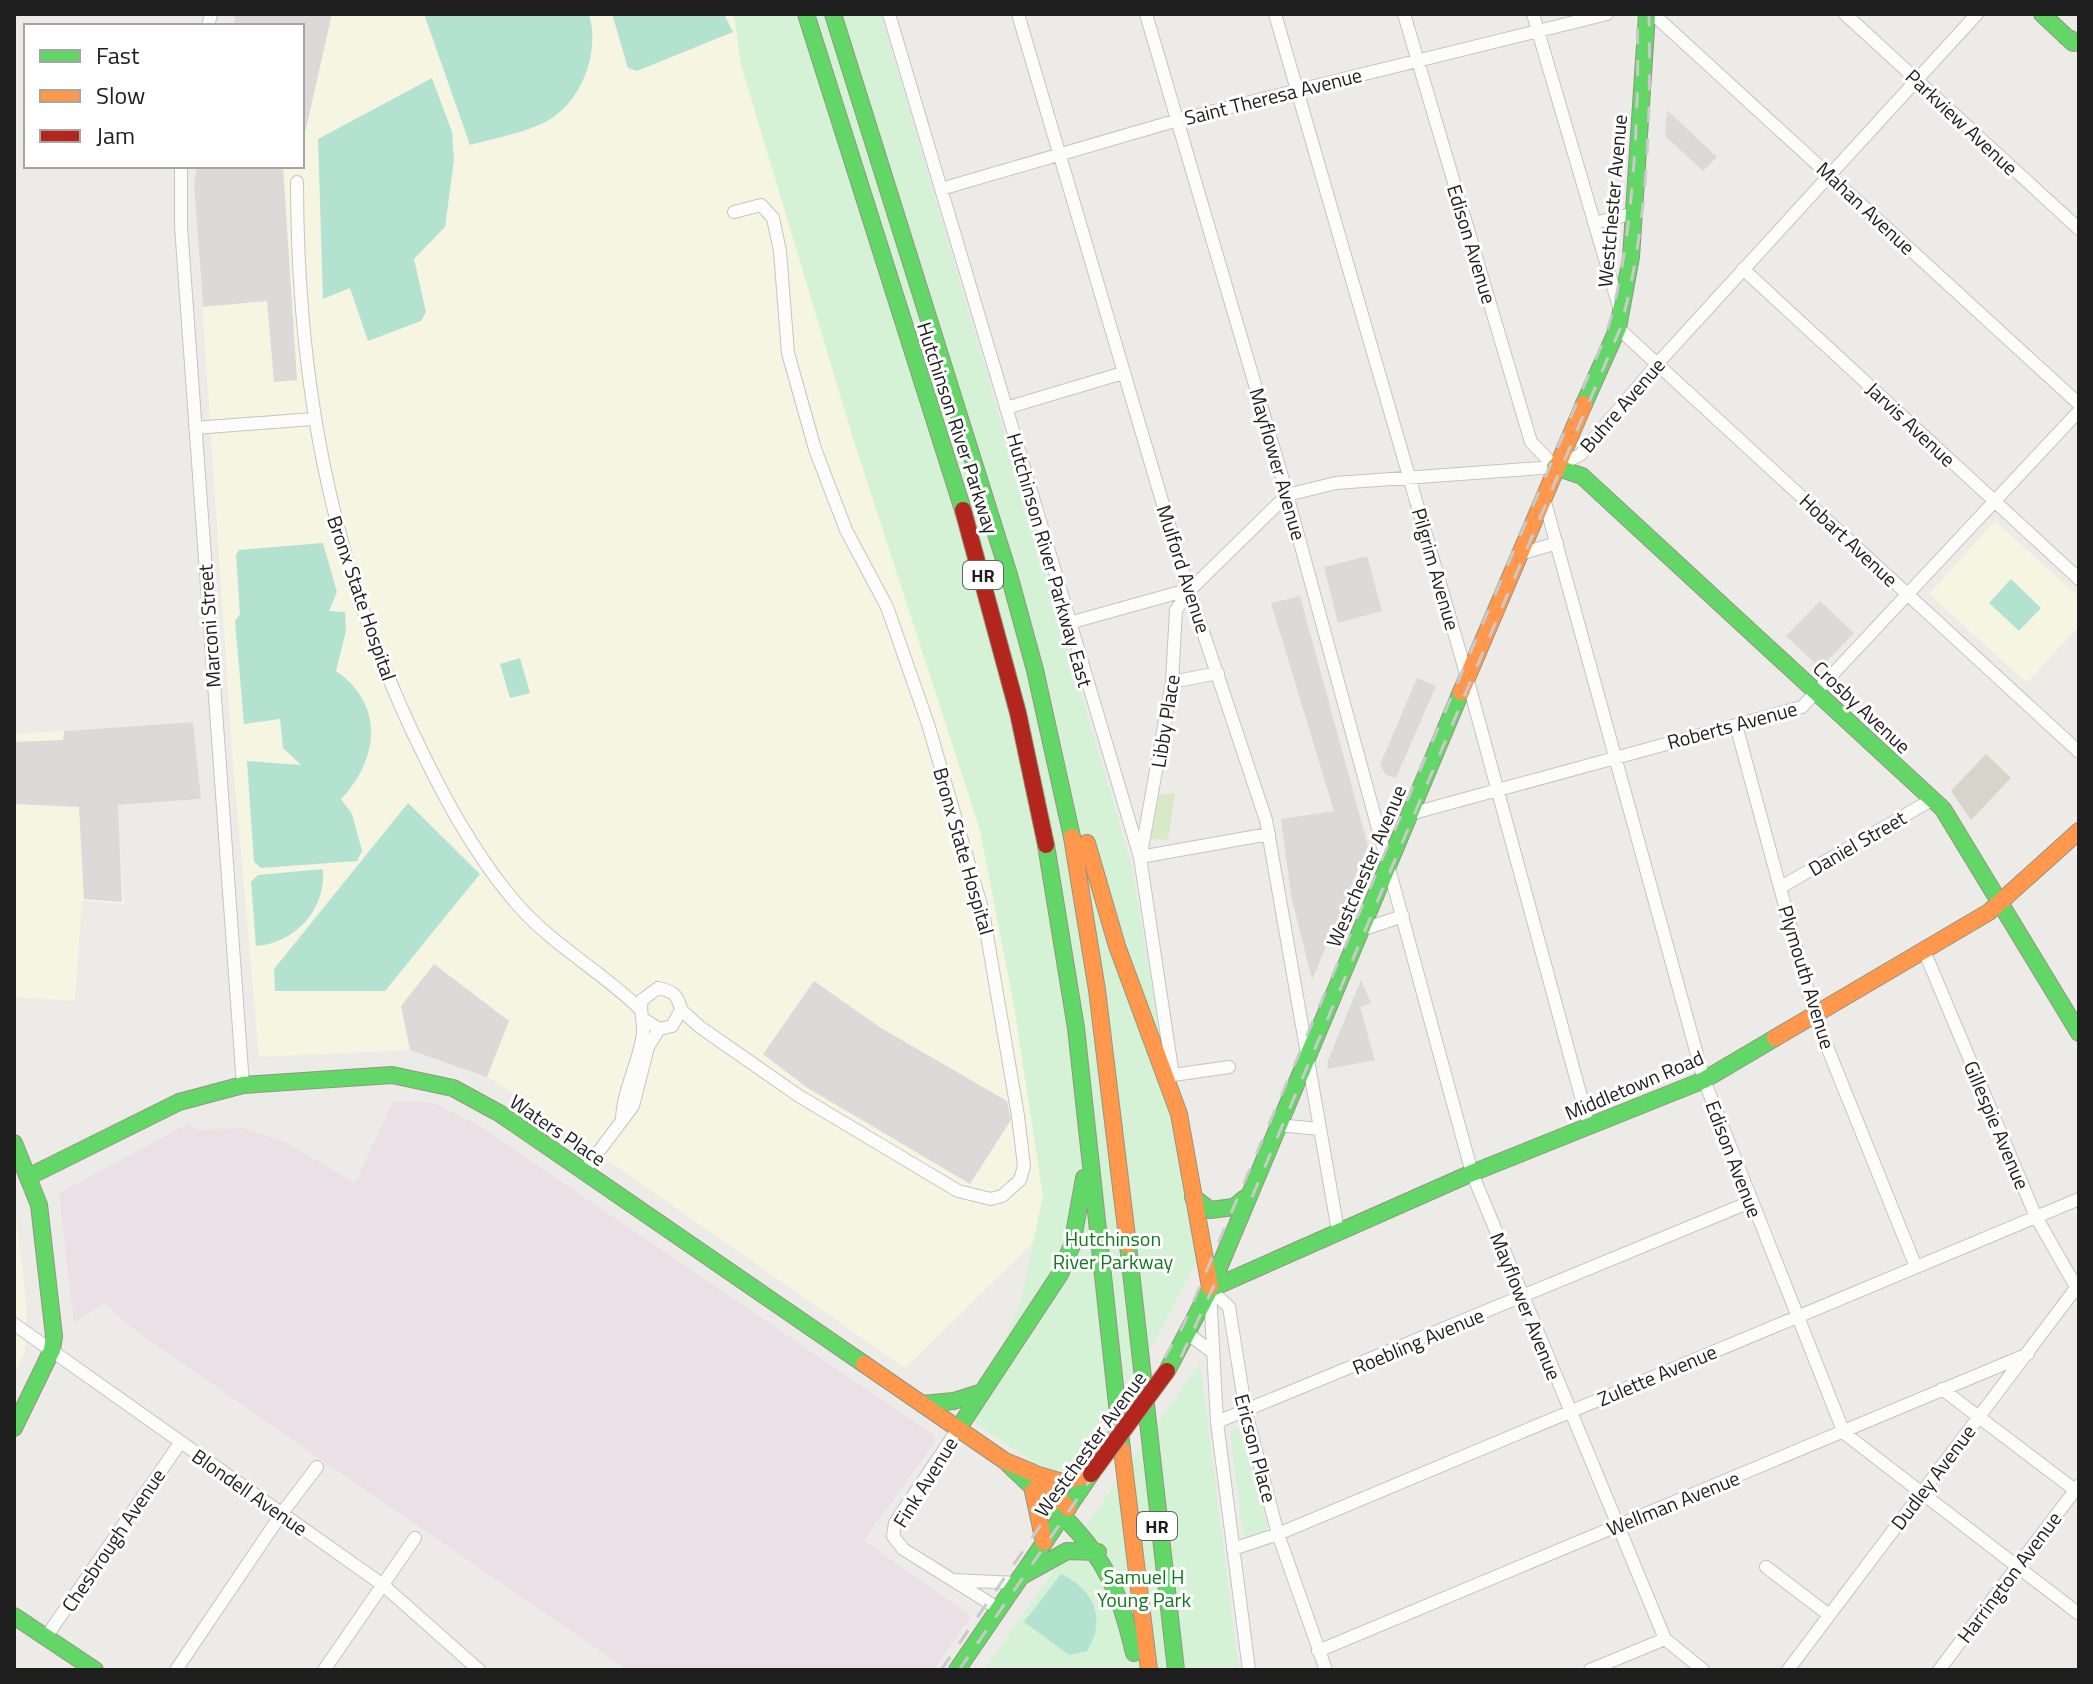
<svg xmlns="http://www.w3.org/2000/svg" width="2093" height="1684" font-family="'Titillium Web',sans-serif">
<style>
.industrial{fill:#eae0e5}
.education{fill:#f6f5e2}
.religious{fill:#dbdad8}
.construction{fill:#d6d5c9}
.grass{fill:#d8e9c7}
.park{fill:#d5f2d6}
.pitch{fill:#b3e3d0}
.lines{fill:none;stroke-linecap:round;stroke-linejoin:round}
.street-casing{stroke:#c5c4c3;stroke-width:14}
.fast-casing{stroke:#949680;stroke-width:18}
.slow-casing{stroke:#949680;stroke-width:18}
.jam-casing{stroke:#949680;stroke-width:18}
.street{stroke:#fcfcfb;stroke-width:12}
.fast{stroke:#63d668;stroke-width:16}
.slow{stroke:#ff974d;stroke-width:16}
.jam{stroke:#b3261e;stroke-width:16}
.rail{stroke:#cacac9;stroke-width:3;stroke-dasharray:16 16;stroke-linecap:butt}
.jam-bridge-casing{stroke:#949680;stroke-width:18;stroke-linecap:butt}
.jam-bridge{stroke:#b3261e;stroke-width:16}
.labels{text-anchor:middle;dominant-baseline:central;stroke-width:6;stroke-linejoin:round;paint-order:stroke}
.shield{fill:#fff;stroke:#626262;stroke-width:2}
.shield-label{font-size:18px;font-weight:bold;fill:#1e1e1e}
.street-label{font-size:20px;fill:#1e1e1e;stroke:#fff}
.park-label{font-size:20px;fill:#0e7a1b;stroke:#fff}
</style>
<rect width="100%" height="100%" fill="#edebe7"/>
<!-- industrial -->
<path class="industrial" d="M393,1102L433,1103L478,1125L932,1434L935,1442L865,1538L866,1542L971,1616L934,1670H628L300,1445L132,1328L104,1303L74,1323L59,1193L190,1123L197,1130L242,1128L285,1142L355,1183Z"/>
<!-- education -->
<path class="education" d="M235,14H734L741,65L980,830L1014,1006L1043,1196L1033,1243L905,1368L487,1076L410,1050L259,1057L232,752L194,183L197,166H302V26H234Z
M1995,521L2079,597V626L2027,683L1929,594Z
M193,722L201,799L117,805L124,904L82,901L75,1001L14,997V734Z
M14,1201L27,1308L25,1352L14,1374Z"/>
<!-- religious -->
<path class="religious" d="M235,14H332L303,142L302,26H234Z
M1667,110L1717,157L1703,171L1665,136Z
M197,166H283L297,380L274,382L267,301L203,307L194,183Z
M1367,556L1382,611L1338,623L1324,567Z
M1300,596L1368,846L1312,980L1291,895L1281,819L1334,811L1271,603Z
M1820,601L1854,633L1820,668L1786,636Z
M1417,678L1436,686L1396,778L1386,775L1380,765Z
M193,722L201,799L118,805L122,902L84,899L79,807L14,804V742L63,740L64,731Z
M434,964L509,1021L487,1077L410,1050L401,1006Z
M1361,980L1371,1003L1360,1007L1375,1060L1328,1069L1327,1063Z
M814,981L881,1028L1007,1101L1011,1120L970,1184L806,1087L763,1054Z"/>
<!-- construction -->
<path class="construction" d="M1986,754L2011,778L1971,820L1951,791Z"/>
<!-- grass -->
<path class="grass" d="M1175,793L1168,840L1151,839L1159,795Z"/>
<!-- park -->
<path class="park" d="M734,14H881L1132,866L1197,1260L1156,1340L1059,1480L971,1420L1021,1300L1043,1196L1014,1006L980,830L852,435L741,65Z
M1200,1363L1239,1670H984Z
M1234,1427L1240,1430L1268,1524L1265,1531L1247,1537L1243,1534L1230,1431Z"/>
<!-- pitch -->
<path class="pitch" d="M424,14H589C600,51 583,100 549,120C526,133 495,138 470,145Z
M612,14H724L733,32L637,71L628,68Z
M432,78L452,132L454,160L445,227L414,259L426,312L421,321L368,341L350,288L323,299L318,139Z
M323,543L337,592L329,611L345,612L346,631L336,671C385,705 379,759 341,799L352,814L362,851L357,861L261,868L254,862L247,761L301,765L283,748L280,719L244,724L235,621L240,614L236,555L239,550Z
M2011,579L2041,608L2019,631L1989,603Z
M520,658L530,693L510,698L500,664Z
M408,803L480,874L385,991H275L274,969Z
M323,869C326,910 295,943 256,946L251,882L258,875Z
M1061,1574C1094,1589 1107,1619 1087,1651L1069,1655L1024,1622Z"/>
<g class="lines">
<!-- street casing -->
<g class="street-casing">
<path id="street" d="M889,14L1140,857L1173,1076
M1018,14L1183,572L1266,820L1338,1231
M1146,14L1283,480L1472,1173L1665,1639L1703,1670
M1275,14L1463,663L1589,1126
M1404,14L1531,442L1555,467
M1533,14L1620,310
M1653,14L2079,404
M1845,14L2079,229
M208,26L211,14
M181,166V226L243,1085
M297,182C297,377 329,555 413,733C441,792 473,853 516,903C551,944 601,971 640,1009
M941,189L1178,120L1607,14
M1594,223L1635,213
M1743,269L2079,579
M1618,328L2079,752
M1006,408L1123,373
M195,428L313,419
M1543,495L1704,1080L1844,1433L2079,1614
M1520,554L1557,543
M1069,623L1191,589L1287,495L1336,483L1555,467L1580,455L1658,363L1977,14
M1172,682L1218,673
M1736,725L1815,1017L1916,1267
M1410,814L1802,707L2079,411
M1141,854L1172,682L1176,610L1191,589
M1140,857L1269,834
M1781,887L1933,799
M1361,930L1403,916
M1925,953L2036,1217L2079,1292
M681,1010L700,1027L799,1096L958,1191L991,1199L1002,1196L1020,1180L1024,1166L1018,1116L983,912L928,724L887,607L846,530L815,449L788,353L780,251L773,218L761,205L734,212
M1173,1075L1229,1067
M622,1119C623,1089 640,1062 643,1032C644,1021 639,1011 642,1000L658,988C673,991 678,995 681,1010L672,1026L659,1029L642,1018
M1277,1125L1320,1129
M584,1171L633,1106L648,1047L659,1029
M1210,1289L1229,1307L1246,1413L1278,1534L1326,1670
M1210,1292L1217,1422L1249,1670
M14,1324L383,1585L479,1670
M1188,1334L1211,1351
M1942,1389L2075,1490
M1217,1422L1750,1202
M958,1429L895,1523L893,1536L903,1549L999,1609
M1233,1549L1278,1534L2079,1199
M1766,1567L1829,1615
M953,1580L1016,1583
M46,1637L180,1443
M1318,1651L2028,1354
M176,1670L282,1513L317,1467
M324,1670L415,1538
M1590,1670L1665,1639
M1788,1670L2079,1284
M1939,1670L2079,1485"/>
</g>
<!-- fast casing -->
<g class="fast-casing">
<path id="fast" d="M806,14L963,510
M833,14L1009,575L1035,670L1072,837
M2042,14L2073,43
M2066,37L2079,43
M1584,404L1618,328L1631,257L1647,14
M1555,467L1582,476L1943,809L2079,1033
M1046,845L1076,1028L1122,1450
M14,1143L39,1205L54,1336L52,1350L14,1428
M30,1176L179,1102L243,1085L392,1075L453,1088L499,1113L864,1364
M1193,1197L1210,1210L1234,1207L1245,1198
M1128,1245L1176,1670
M1210,1289L1472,1173L1704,1080L1775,1038
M1167,1371L1210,1289L1461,692
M922,1404L954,1401L982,1392
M958,1429L1060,1274L1072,1245L1084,1178
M1009,1465L1059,1512
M1063,1516C1107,1560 1120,1594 1134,1653
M1020,1577L1067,1551L1098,1552
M14,1616L95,1670
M957,1670L1091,1474"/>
</g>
<!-- slow casing -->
<g class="slow-casing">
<path id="slow" d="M1461,692L1584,404
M1072,837L1097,990L1128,1245
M1087,843L1117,946L1179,1114
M1775,1038L1989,912L2079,831
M1179,1114L1210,1287
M864,1364L1005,1461L1034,1473L1068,1508
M1122,1450L1149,1670
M1038,1475L1062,1482L1091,1474
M1033,1491L1044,1542"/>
</g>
<!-- jam casing -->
<g class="jam-casing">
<path id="jam" d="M963,510L1018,713L1046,845"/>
</g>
<!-- street -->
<use href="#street" class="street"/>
<!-- fast -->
<use href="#fast" class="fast"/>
<!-- slow -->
<use href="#slow" class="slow"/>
<!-- jam -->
<use href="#jam" class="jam"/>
<!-- rail -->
<path class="rail" d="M1252,1197L1620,329C1648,229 1651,118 1649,14
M1127,1437L1181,1357L1221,1270
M941,1670L1091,1452L1147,1388L1183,1326L1584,386C1595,360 1608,334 1614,306C1634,221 1640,102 1637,14
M959,1670L1129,1424"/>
<!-- jam-bridge casing -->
<g class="jam-bridge-casing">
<path id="jam-bridge" d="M1091,1474L1167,1371"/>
</g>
<!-- jam-bridge -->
<use href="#jam-bridge" class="jam-bridge"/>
</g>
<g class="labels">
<!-- shield labels -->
<g class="shield">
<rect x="963" y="561" width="40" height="28" rx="6"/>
<rect x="1137" y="1512" width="40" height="28" rx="6"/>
</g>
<g class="shield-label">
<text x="983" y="575">HR</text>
<text x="1157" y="1526">HR</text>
</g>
<!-- street labels -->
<g class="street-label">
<text transform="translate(1273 96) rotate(-14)">Saint Theresa Avenue</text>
<text transform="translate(1962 122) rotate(43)">Parkview Avenue</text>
<text transform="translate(1612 201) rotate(-85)">Westchester Avenue</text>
<text transform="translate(1866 208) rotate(43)">Mahan Avenue</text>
<text transform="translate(1472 244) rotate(73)">Edison Avenue</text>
<text transform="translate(1622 405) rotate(-49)">Buhre Avenue</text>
<text transform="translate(1911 424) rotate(43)">Jarvis Avenue</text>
<text transform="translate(958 428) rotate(72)">Hutchinson River Parkway</text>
<text transform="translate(1278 464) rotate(74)">Mayflower Avenue</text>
<text transform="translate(1849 540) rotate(43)">Hobart Avenue</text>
<text transform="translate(1050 560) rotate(74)">Hutchinson River Parkway East</text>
<text transform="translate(1184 569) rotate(72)">Mulford Avenue</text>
<text transform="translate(1436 569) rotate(74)">Pilgrim Avenue</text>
<text transform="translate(362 598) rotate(71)">Bronx State Hospital</text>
<text transform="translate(209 626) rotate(-94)">Marconi Street</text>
<text transform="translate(1862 707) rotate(43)">Crosby Avenue</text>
<text transform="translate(1165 721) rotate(-81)">Libby Place</text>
<text transform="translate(1732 725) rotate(-15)">Roberts Avenue</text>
<text transform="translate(1857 843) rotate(-30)">Daniel Street</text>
<text transform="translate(964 851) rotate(74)">Bronx State Hospital</text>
<text transform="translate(1366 866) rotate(-67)">Westchester Avenue</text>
<text transform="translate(1807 977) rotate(73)">Plymouth Avenue</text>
<text transform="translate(1634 1085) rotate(-23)">Middletown Road</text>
<text transform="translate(1997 1125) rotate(67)">Gillespie Avenue</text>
<text transform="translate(558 1130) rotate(34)">Waters Place</text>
<text transform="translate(1734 1159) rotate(69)">Edison Avenue</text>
<text transform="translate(1526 1306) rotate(68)">Mayflower Avenue</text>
<text transform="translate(1418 1341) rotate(-23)">Roebling Avenue</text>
<text transform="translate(1657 1375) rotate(-23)">Zulette Avenue</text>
<text transform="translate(1090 1444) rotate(-54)">Westchester Avenue</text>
<text transform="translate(1256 1448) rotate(75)">Ericson Place</text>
<text transform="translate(1933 1477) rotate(-53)">Dudley Avenue</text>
<text transform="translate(925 1482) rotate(-58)">Fink Avenue</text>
<text transform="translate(250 1492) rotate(35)">Blondell Avenue</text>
<text transform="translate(1673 1503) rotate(-22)">Wellman Avenue</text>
<text transform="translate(113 1540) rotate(-56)">Chesbrough Avenue</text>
<text transform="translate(2009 1577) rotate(-53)">Harrington Avenue</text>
</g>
<!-- park labels -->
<g class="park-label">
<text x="1113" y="1238">Hutchinson<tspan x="1113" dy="23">River Parkway</tspan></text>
<text x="1144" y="1576">Samuel H<tspan x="1144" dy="23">Young Park</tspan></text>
</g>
</g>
<!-- border -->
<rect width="2093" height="1684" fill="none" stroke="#1e1e1e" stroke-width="32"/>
<!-- legend -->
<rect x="24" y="24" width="280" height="144" fill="#ffffff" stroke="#a5a5a5" stroke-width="2"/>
<rect x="40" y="50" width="40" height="12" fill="#63d668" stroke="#a5a5a5" stroke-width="2"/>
<text x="96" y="64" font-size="24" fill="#1e1e1e">Fast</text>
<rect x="40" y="90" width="40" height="12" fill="#ff974d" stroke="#a5a5a5" stroke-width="2"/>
<text x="96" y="104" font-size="24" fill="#1e1e1e">Slow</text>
<rect x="40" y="130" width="40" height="12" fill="#b3261e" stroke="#a5a5a5" stroke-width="2"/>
<text x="96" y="144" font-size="24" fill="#1e1e1e">Jam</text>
</svg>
